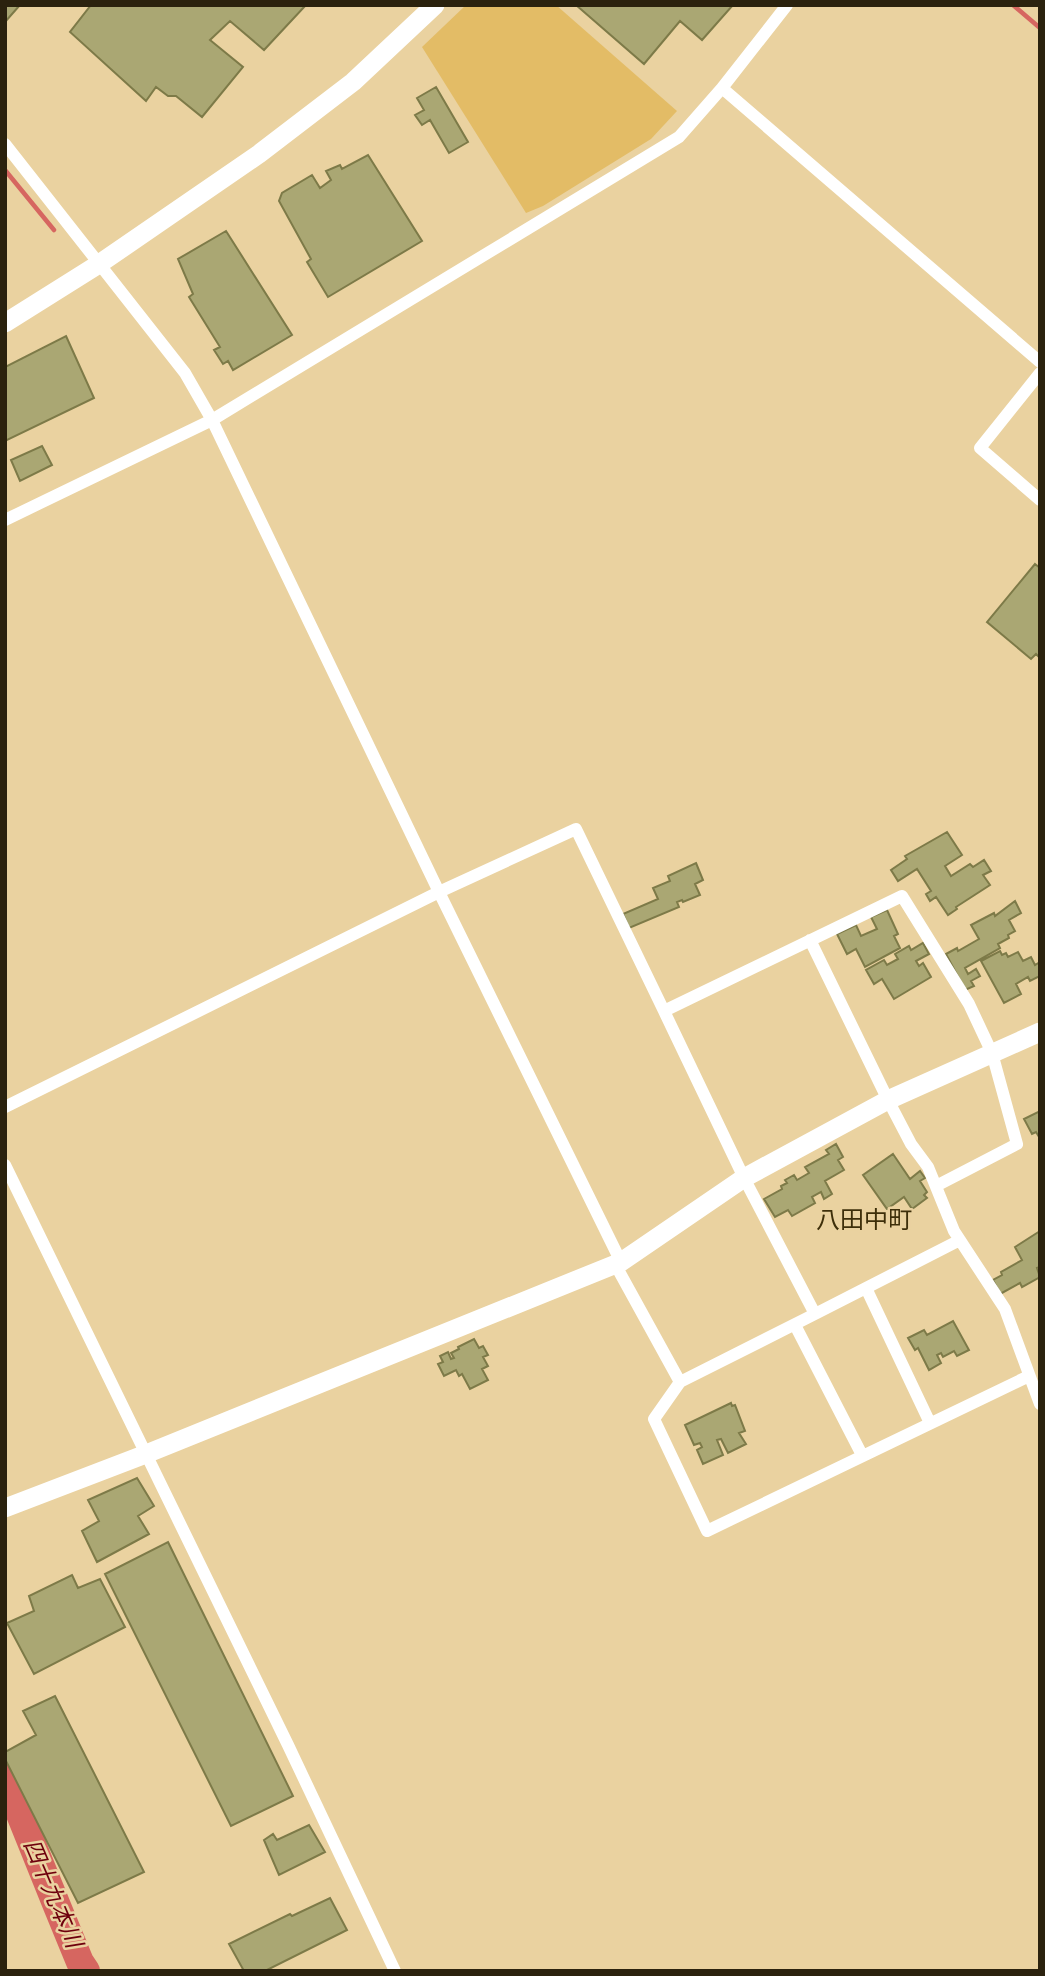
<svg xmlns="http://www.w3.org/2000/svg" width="1045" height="1976" font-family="Commissioner,'Noto Sans JP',sans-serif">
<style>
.green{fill:#e3bc66}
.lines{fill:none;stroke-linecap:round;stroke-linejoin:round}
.stream{stroke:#d66660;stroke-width:4.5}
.river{stroke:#d66660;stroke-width:28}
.building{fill:#aaa773;stroke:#7d7a48;stroke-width:2}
.street{stroke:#fff;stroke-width:12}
.secondary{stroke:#fff;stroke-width:19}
.labels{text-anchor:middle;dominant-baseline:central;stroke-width:5;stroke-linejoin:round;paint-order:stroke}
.water-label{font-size:23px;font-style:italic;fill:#6e000d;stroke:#ead2a0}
.quarter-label{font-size:24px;fill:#3e2f0a;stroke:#ead2a0}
</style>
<rect width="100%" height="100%" fill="#ead2a0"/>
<!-- green -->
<path class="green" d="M466,5H556L677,111L651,139L543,206L526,213L422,47Z"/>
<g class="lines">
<!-- stream -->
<path class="stream" d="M1013,5L1040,28
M5,170L54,230"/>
<!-- river -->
<path class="river" d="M5,1777L57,1906L80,1962L86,1971"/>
</g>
<!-- building -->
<path class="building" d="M5,5H20L5,22Z
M91,5H306L264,50L230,21L210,40L243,67L202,117L176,96H168L156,87L146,101L70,32Z
M576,5H733L702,40L680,21L644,64Z
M436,87L468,142L449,153L430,120L422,125L415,115L424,110L417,98Z
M368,155L422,241L328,297L307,262L311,259L279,201L282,193L312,175L320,188L331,180L326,171L340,165L342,169Z
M226,231L292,335L233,370L228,361L223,364L214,350L220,347L189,297L193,294L178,259Z
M66,336L94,398L5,441V367Z
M42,446L52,465L20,481L11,460Z
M1035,564L1040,568V658L1036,654L1031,659L987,622Z
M947,832L962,855L945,866L951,876L970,864L973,867L984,860L991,871L983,875L990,885L956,907L957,909L948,915L936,897L930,901L926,894L931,891L917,869L898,881L891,870L907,859L905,856Z
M696,863L703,880L695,884L700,895L683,902L682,900L677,902L679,907L629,928L623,914L658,899L653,888L670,881L668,876Z
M1015,901L1021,913L1009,920L1015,931L1008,935L1009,938L998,944L1000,948L965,968L968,974L976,969L980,976L971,981L974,986L965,990L946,954L957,948L958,951L979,939L971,925L994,913L995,916Z
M887,910L898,934L894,936L900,948L865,967L856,949L847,954L837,934L856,925L861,936L877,929L871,917Z
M923,943L929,954L916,961L919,966L923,963L931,977L894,999L882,979L874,984L866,970L884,960L887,965L898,959L895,954L909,946L911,950Z
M1000,951L1002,955L1006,953L1008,957L1018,952L1023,961L1031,957L1035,965L1040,962V976L1030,981L1028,977L1016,984L1021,994L1004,1003L981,961Z
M1040,1111V1136L1039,1137L1036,1132L1032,1134L1024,1119Z
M836,1144L843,1157L838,1160L844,1170L825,1181L832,1194L824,1199L821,1192L812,1197L815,1203L792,1216L788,1210L775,1217L764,1199L782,1189L781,1186L787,1183L785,1180L794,1175L797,1180L809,1173L805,1167L829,1154L826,1150Z
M893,1154L910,1179L920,1171L925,1178L920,1181L927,1192L924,1195L927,1198L912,1209L904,1197L887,1209L863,1175Z
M1040,1231V1267L1037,1268L1040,1277L1022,1287L1020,1283L1000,1294L993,1280L1002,1275L1001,1272L1022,1260L1015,1247Z
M953,1321L969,1350L957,1356L954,1351L943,1357L941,1353L937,1355L941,1363L929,1370L918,1348L915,1350L908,1338L924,1330L927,1335Z
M474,1339L479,1348L483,1346L488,1355L483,1357L488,1366L482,1369L488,1380L470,1389L462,1374L459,1376L456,1370L444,1376L438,1364L443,1362L440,1356L448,1352L451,1359L454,1358L451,1353L459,1349L458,1347Z
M731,1403L732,1406L735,1405L745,1431L739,1433L746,1444L728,1453L721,1439L717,1440L723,1455L703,1464L697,1450L702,1447L700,1443L694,1445L685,1425Z
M137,1478L154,1506L138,1516L149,1534L97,1562L82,1531L99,1521L88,1500Z
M168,1542L293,1796L231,1826L105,1574Z
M72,1575L78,1588L100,1579L125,1627L34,1674L7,1623L34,1611L29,1596Z
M55,1696L144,1872L78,1903L5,1759V1752L36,1735L23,1711Z
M309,1825L325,1852L279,1875L264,1840L273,1834L277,1840Z
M330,1898L347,1930L265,1971H244L229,1944L290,1914L292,1916Z"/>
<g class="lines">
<!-- street -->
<path class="street" d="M722,88L1040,362
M5,144L185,373L212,420L439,892L621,1262
M1040,373L980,448L1040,500
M5,520L212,420L679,137L722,88L787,5
M810,940L888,1100L911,1144L928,1167L954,1231L1005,1309L1040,1404
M5,1107L439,892L576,829L664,1011
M5,1165L288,1745L395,1971
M936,1186L1017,1144L992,1053L969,1004L902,896L664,1011L744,1178L815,1314L960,1240
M615,1264L680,1382
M866,1288L930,1423
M815,1314L680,1382L654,1419L707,1531L1029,1376
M795,1325L862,1455"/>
<!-- secondary -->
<path class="secondary" d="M5,323L99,264L259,154L353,82L435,5
M5,1508L146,1454L621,1262L744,1178L888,1100L1040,1032"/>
</g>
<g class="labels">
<!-- water labels -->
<g class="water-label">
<text transform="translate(54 1893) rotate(67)">四十九本川</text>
</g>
<!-- quarter labels -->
<g class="quarter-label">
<text x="864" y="1218">八田中町</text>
</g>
</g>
<!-- border -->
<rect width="1045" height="1976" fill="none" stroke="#2b220e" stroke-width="14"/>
</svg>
